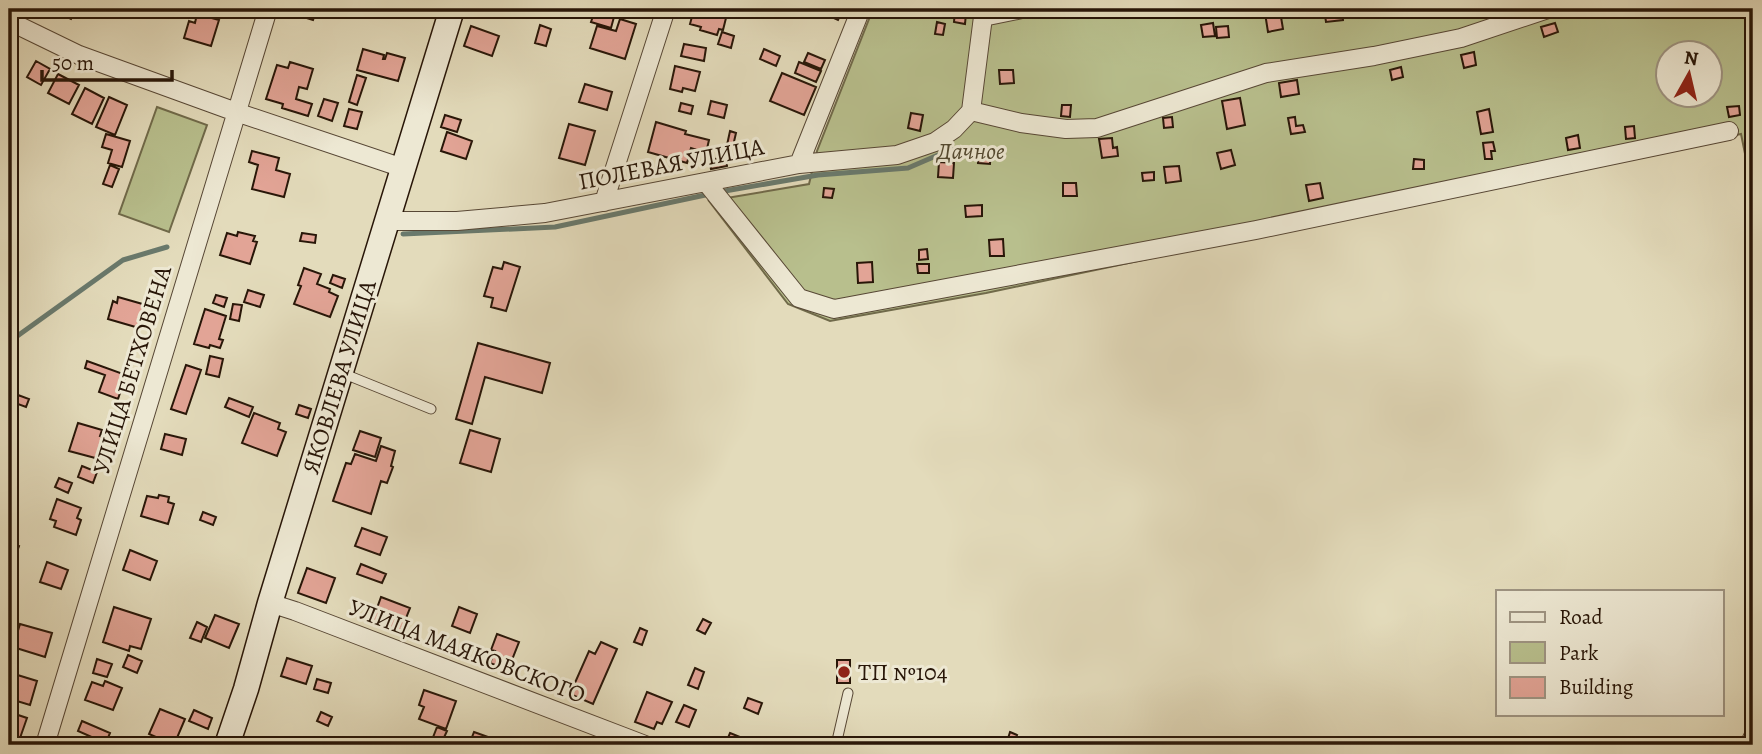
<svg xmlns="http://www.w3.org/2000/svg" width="1762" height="754" font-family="Alegreya,serif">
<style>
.green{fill:#b8bf8d;stroke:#706a4a;stroke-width:2;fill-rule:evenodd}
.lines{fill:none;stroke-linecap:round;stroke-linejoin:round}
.stream{stroke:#69796c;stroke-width:5}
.building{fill:#e2a496;stroke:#281608;stroke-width:2}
.lane-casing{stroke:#574735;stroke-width:11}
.street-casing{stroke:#574735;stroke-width:20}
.secondary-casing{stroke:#281608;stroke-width:27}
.lane{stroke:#ede8d3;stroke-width:9}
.street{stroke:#ede8d3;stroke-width:18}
.secondary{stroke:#ede8d3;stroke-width:24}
.poi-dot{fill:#8f2418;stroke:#ede8d3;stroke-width:2.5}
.labels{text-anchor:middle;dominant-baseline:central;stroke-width:6;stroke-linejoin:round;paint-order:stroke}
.park-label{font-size:24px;font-style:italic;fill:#534930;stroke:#ede8d3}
.street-label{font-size:24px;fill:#281608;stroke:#ede8d3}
.poi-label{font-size:24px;fill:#281608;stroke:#ede8d3;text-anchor:start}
</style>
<rect width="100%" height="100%" fill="#e3dbbb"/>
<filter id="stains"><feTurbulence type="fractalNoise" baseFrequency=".00286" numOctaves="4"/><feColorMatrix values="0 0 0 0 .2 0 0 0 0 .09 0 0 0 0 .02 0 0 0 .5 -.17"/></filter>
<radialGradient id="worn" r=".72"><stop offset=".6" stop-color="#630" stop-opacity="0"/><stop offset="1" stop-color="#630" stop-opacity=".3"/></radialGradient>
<!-- green -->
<path class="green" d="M873,9H1753V193L1741,134L986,293L830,321L788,304L709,201L809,184L817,151ZM1668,52H1710V94H1668Z
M157,107L207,125L169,232L119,214Z"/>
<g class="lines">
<!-- stream -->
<path class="stream" d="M719,192L818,175L908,168L952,149
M403,234L555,227L710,194
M9,342L123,260L167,247"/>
</g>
<!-- building -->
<path class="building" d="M51,9H76L71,19Z
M295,9H317L313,20L294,14Z
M589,9L614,17L611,28L591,22L593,16L587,15Z
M694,9H707L727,14L723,30L719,29L717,35L700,30L701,27L690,24Z
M814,9H843L838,20Z
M1324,9H1342L1343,20L1326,22Z
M955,11L966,13L965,24L954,22Z
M1280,11L1283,29L1268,32L1265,13Z
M197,14L219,20L211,46L184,38L189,21L195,23Z
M620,19L636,24L625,59L590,48L597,26L616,31Z
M937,22L945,24L943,35L935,34Z
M1213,23L1215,36L1203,37L1201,25Z
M1555,23L1558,32L1544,37L1541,27Z
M540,25L551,29L546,46L535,43Z
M471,26L499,36L492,56L464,46Z
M1228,26L1229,37L1217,38L1216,27Z
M722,32L734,36L731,48L718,44Z
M684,44L706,48L704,61L681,56Z
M363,49L384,55L383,59H385L387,53L405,58L398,81L357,70Z
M764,49L780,56L776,66L760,59Z
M1474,52L1476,65L1464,68L1461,55Z
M808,53L825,60L821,69L804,62Z
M36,61L50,69L41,85L27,77Z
M290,62L313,69L307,89L299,87L296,99L312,104L308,116L282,108L283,104L266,99L277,65L288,68Z
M799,62L821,71L816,82L795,73Z
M675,66L700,72L695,91L683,88L682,92L670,89Z
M1401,67L1403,77L1392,80L1390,70Z
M999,70H1013L1014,83L1000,84Z
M782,73L816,87L804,115L770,101Z
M58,74L79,85L69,104L48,93Z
M357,75L366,78L357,105L349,102Z
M1297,80L1299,94L1281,97L1279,83Z
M585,84L612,92L607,110L579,102Z
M85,88L104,98L92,124L72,114Z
M109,97L127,105L115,135L96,127Z
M1240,98L1245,125L1227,129L1222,101Z
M324,99L338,103L332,121L318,116Z
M711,101L727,105L724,118L708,114Z
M681,103L693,106L691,114L679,111Z
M1062,105H1071L1070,117L1061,116Z
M1739,106L1740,115L1729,117L1727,107Z
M349,109L362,112L357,129L344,126Z
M1489,109L1493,132L1481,134L1477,112Z
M911,113L923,115L920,131L908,128Z
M445,115L461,120L457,132L441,127Z
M1172,117L1173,127L1164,128L1163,118Z
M1295,117L1296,126L1303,125L1305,132L1291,134L1288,118Z
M656,122L686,131L685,134L709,140L706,153L691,148L687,163L648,152Z
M569,124L595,131L585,165L559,158Z
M1634,126L1635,138L1626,139L1625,127Z
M730,131L736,133L733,146L727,145Z
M447,132L472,141L466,159L441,151Z
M106,134L130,141L122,167L108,163L112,150L102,147Z
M1578,135L1580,148L1568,150L1566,138Z
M1112,138L1113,148L1117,147L1118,156L1102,158L1099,139Z
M1493,142L1495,151H1491L1492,159H1485L1483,143Z
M979,150L991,151L990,164L978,163Z
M1231,150L1235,165L1221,169L1217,153Z
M252,151L279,158L276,170L290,174L284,197L252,189L258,165L249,162Z
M726,157L727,166L711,169L709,160Z
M1414,159L1424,160V169H1413Z
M939,162L954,163L953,178L938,177Z
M110,165L119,169L112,187L103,184Z
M1179,166L1181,181L1166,183L1164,167Z
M1154,172V180L1143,181L1142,173Z
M1063,183H1076L1077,196H1063Z
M1320,183L1323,198L1309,201L1306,185Z
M824,188L834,189L832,198L823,197Z
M982,205V216L966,217L965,206Z
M238,232L255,236L253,241L257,242L250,264L220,255L227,233L237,236Z
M302,233L316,235L315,243L300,241Z
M1003,239L1004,256H990L989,240Z
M927,249L928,259L919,260V250Z
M504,262L520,267L506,311L491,307L493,298L484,296L493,267L502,269Z
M872,262L873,282L858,283L857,263Z
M917,264H929V273H918Z
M304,268L321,274L317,284L330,289L329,292L338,296L330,317L294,304L301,286L298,285Z
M333,275L345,279L342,288L330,283Z
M248,290L264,295L260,307L244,302Z
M216,295L227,298L224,307L213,303Z
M118,297L146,305L139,328L108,319L113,301L117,303Z
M233,304L242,305L239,321L230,319Z
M205,309L226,316L219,339L223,340L220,348L210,345L209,348L194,344Z
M478,343L550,363L542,393L485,377L472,424L456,419Z
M210,356L223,359L219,377L206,374Z
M87,361L126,375L118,399L99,392L105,375L85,368Z
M186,365L201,370L186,414L171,409Z
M18,395L29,399L26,407L15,403Z
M229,398L253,407L249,417L225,407Z
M299,405L311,409L308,418L296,414Z
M254,413L280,423L278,429L286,432L277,456L242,443Z
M78,423L102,430L100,436L105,437L99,459L69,451Z
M470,430L500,439L491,472L460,463Z
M360,431L381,438L375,457L353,450Z
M165,434L186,439L182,455L161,449Z
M381,446L395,451L391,466L393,467L387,483L381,481L371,514L333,501L346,463L351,464L355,454L376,461Z
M82,466L97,472L93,483L78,477Z
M59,478L72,483L68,493L55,487Z
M159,495L169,497L168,502L174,504L168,524L141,516L147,496L158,498Z
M57,499L81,508L77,518L81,520L76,535L54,527L56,521L50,519Z
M203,512L216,517L213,525L200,520Z
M362,528L387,537L380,555L355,546Z
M9,542L19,546L12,565L9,563Z
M130,550L157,561L150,580L123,570Z
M47,562L68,570L61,589L40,582Z
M361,564L386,574L382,583L357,574Z
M307,568L335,578L326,603L298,593Z
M381,597L410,608L400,633L372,622Z
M114,607L151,619L141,649L130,646L129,651L103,642Z
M459,607L477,614L470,633L452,626Z
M215,615L239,624L229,648L205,638Z
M703,619L711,623L705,634L697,630Z
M197,622L207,627L201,642L190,638Z
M20,624L52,633L45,657L13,647Z
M640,628L647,631L642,645L634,642Z
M497,634L519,642L508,670L490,663L495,651L491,650Z
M601,642L617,649L593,704L570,694L589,651L595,654Z
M128,655L142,661L137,673L123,667Z
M287,658L312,666L306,684L281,676Z
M97,659L112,664L107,677L93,673Z
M837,660H850V683H837Z
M695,668L704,672L698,689L688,685Z
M11,673L37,681L30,705L17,701L16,706L9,704V681Z
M317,679L331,683L328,693L314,689Z
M105,681L122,688L113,710L85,700L92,682L103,686Z
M424,690L456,701L446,729L419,719L424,707L419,705Z
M647,692L672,702L662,724L657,722L654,729L635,722Z
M748,698L762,703L758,714L744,708Z
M684,705L696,710L689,727L676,722Z
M160,709L185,719L174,745L149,734Z
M194,710L212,718L208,729L189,721Z
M9,712L27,718L20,738L9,734Z
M321,712L332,717L328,726L317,721Z
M82,721L110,733L105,745H91L94,738L78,731Z
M437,727L447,731L441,744L432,740Z
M474,732L505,743L504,745H469Z
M1010,732L1017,735L1013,745H1006Z
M730,733L750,741L749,745H725Z"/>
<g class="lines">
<!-- lane casing -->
<g class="lane-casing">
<path id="lane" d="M342,373L431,409
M836,745L848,693"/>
</g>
<!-- street casing -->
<g class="street-casing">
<path id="street" d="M983,17L1022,9
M9,21L79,55L236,112L403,168
M971,111L1021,123L1066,129L1097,128L1266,73L1374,56L1461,38L1548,9
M799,164L897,155L935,142L954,129L971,111L984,9
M706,182L799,298L834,309L1256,230L1729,131
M604,202L666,9
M387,221H457L545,213L799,164L861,9
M270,603L295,611L645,745
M45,745L268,9
M1749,745L1753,737"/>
</g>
<!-- secondary casing -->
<g class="secondary-casing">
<path id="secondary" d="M227,745L246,689L270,603L452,9"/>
</g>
<!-- lane -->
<use href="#lane" class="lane"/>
<!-- street -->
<use href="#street" class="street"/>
<!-- secondary -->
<use href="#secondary" class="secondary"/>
</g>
<!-- markers -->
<circle class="poi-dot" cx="844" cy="672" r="7"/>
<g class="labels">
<!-- park labels -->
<g class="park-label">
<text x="971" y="151">Дачное</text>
</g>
<!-- street labels -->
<g class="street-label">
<text transform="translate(671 164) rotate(-11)">ПОЛЕВАЯ УЛИЦА</text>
<text transform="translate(132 370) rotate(-73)">УЛИЦА БЕТХОВЕНА</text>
<text transform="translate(339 377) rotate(-73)">ЯКОВЛЕВА УЛИЦА</text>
<text transform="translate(467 651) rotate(21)">УЛИЦА МАЯКОВСКОГО</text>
</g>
<!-- poi labels -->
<g class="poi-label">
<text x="858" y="672">ТП №104</text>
</g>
</g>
<!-- margin -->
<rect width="1762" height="754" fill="none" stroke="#e3dbbb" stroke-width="35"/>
<rect x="10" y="10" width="1741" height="733" fill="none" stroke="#281608" stroke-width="3.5"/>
<rect x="18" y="18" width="1727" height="719" fill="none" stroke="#281608" stroke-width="2"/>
<!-- legend -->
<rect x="1496" y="590" width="228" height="126" fill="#ede8d3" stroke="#9e9482" stroke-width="2"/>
<rect x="1510" y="612" width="35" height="10" fill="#ede8d3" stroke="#9e9482" stroke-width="2"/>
<text x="1559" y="624" font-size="21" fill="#281608">Road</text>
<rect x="1510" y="642" width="35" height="21" fill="#b8bf8d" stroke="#9e9482" stroke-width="2"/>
<text x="1559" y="660" font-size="21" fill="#281608">Park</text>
<rect x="1510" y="677" width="35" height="21" fill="#e2a496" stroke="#9e9482" stroke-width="2"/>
<text x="1559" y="694" font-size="21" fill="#281608">Building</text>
<!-- north arrow -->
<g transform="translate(1689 74) rotate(8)"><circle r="33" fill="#ede8d3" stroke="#9e9482" stroke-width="2"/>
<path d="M0-5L12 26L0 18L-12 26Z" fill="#8f2418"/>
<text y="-10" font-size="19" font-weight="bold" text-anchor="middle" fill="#281608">N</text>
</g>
<!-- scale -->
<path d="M42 70v10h130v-10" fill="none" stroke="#281608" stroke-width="3.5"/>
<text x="52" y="70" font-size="21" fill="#281608" stroke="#ede8d3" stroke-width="5" paint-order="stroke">50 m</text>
<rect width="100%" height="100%" filter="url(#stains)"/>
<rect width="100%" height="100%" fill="url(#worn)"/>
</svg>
